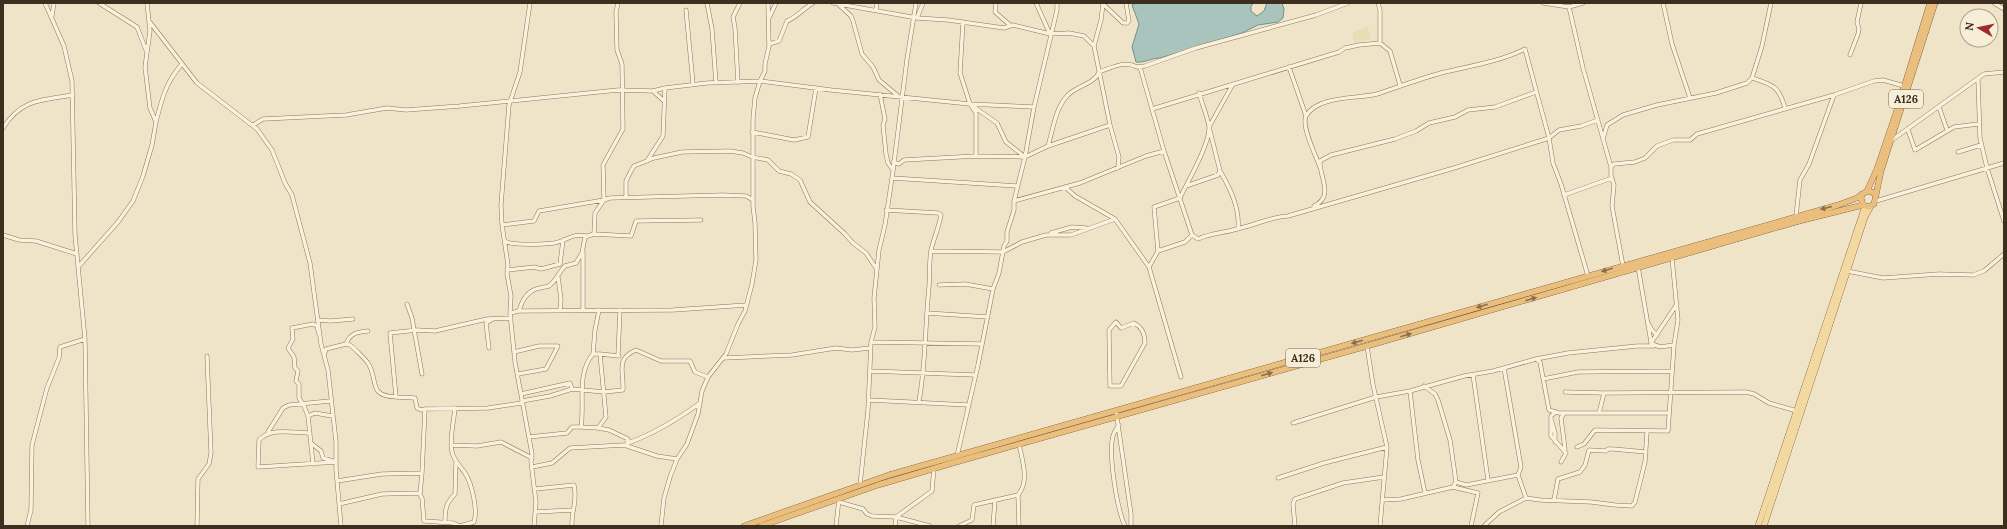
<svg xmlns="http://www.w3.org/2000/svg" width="2007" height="529" font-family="Lora,serif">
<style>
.farmland{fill:#e6deb5}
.water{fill:#a9c4bc;stroke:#6f938a}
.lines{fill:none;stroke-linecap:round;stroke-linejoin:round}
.minor-casing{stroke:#8d765c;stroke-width:4.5}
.primary-casing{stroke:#5b4430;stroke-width:6}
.trunk-casing{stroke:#5b4430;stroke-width:6}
.minor{stroke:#faf1dc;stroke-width:3.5}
.primary{stroke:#f3d9a0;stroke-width:5.5}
.trunk{stroke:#eabe7c;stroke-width:5.5}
.oneway{fill:#8b6f49}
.labels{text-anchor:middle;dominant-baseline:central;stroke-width:3.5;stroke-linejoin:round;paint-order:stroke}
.shield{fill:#f7eed8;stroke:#756857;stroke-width:1}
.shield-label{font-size:11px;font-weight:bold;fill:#3d2e20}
</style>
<rect width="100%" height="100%" fill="#f0e4c8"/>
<!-- farmland -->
<path class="farmland" d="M1368,27L1371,39L1355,43L1352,33Z"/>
<!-- water -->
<path class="water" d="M1136,3H1254L1251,6V11L1257,16L1264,11L1267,3H1282L1284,9L1283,18L1278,22L1258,25L1242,33L1160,58C1151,58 1145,63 1136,62L1132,47L1139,24L1132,5Z"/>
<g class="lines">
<!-- minor casing -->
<g class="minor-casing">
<path id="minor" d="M45,3L64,46L72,81L75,235L85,339L88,526
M99,3L137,27L146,50
M530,3L520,72L509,105L501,205L502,225L508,265L507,274L511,296L510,313L515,362L532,454L531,462L536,502L534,526
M707,3L712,29L716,83
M833,3L917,18L948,20L1004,28L1013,25L1050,34L1069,33L1084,36L1094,46L1110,125L1048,146
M996,3L995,12L1010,25
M1036,3L1050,34
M1378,3L1380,10V43
M1543,3L1569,7L1583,3
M1663,3L1672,44L1690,98
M1994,3L2004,9
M838,4L851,16L853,21L862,54L873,67L879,80L897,95
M1569,7L1583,68L1611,167
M686,10L693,84
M876,10L877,3
M52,16L54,3
M769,18L776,3
M917,18L923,3
M149,21L197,83L257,129L272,150L285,183L292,195L310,263L321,344L328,370L336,442V469L341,526
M963,22L960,73L970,104L976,113V156
M769,44L779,41L787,21C796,18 804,8 813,3
M1094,46L1101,20L1103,4L1123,23H1127L1129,21L1126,3
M1850,55L1858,34L1859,29L1857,22L1861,3
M1289,67L1306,116
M1752,78C1773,85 1779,86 1785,108
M1978,80L1980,138L1987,168L2004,221
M738,83L735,28L733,17L740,3
M653,91L664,101
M880,94L885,119L883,125L886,154L888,163L893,170
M974,107L997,123L1006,142L1025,157
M1034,107L1057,10V3
M1939,107L1947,130
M1152,109L1339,52L1345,48L1359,45L1380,43L1390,51L1400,85
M156,122C162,98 166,82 182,64
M253,125L263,119L346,115L387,108L406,110L460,106L618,90L653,91L665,88L707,83L760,81L831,90L970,104L1034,107L1025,157L1048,146C1053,130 1055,109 1067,96C1075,86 1095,84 1099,72C1111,68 1125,60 1137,67L1145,66L1196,48L1316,15L1348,3
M1110,125L1119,157L1118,168
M3,128C21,99 42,100 73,95
M1908,130L1915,150L1954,127L1978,124
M752,132L794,140L808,137L816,88
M1603,139L1607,125L1623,115L1657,105L1716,93L1747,83L1752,78L1762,46L1771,3
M1892,140L1984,74L2004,72
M1164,151L1192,235L1185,242L1158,251L1149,267L1181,377
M1958,152L1981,145
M647,161L663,136L665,88
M893,162L899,164L904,160L976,156L1025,157
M1320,167C1316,156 1301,126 1306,116C1318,95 1358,99 1377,94C1398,87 1419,79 1441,73C1469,66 1499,62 1525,49L1549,138L1559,130L1581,126L1598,120
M1220,171C1230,188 1240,208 1238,229
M892,178L1017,186
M1186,186L1218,175L1220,171L1209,127L1233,84
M1564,195L1612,178
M626,197V181L631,171L634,166L654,158L682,152L729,151L743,153L752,157L768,160L779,171L791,174L800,180L810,202L844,233L853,243L866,253L876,268
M1014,201L1080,183L1146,156L1164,151L1140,67
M1876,201L2004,163
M1314,206C1335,196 1319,177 1320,161L1331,155L1395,139L1416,131L1429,123L1455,117L1468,110L1495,107L1536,92
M886,210L938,213L941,215C939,227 934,238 931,250C929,262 930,275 929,287C925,325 926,363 919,401
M1796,216L1800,180L1809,164L1834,95
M1115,219L1149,267
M502,225L534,221L539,211L604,200L610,198L723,195L746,196L753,200
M1051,233L1072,227L1086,228
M594,234L631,236L636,221L701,220
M3,235L19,240L36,241L77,254
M1192,235L1198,239C1211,233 1224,233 1237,229C1255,225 1270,217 1288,216L1454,168L1549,138L1553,163L1561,184L1588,276
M505,241C510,246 546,244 554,243C567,241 571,233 586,236
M931,251L1003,252L1022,242L1046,235H1071L1115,219L1075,196L1065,187
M1158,251L1154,207L1180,198C1187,183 1211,142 1209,126C1207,115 1202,104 1199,93
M79,266L118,222L133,201L143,176L152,145L156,122L150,108L145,67L150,31L147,3
M1623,266L1612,206L1614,185L1611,176V167L1614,164L1635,162L1645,158L1657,146L1673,140H1690L1697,134L1834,95L1874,81L1883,80L1904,86
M1638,267L1651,342C1657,349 1666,346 1674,345
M507,270L534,267L541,269L560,264L563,240
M1847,271L1883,278L1939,274L1973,275L1984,271L2004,254
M558,277L561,299L560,310
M939,285L965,284L993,289
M407,304L412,318L422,374
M583,310V251
M519,311C522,300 528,290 540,288C543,287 547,287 549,286C556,281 559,272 565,266L576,263L582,253L585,237L594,234L595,213L604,200L603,165L623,129L622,64L617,50L616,12L618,3
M510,313L519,311L673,310L747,305
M927,313L988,317
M318,320L331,321L353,319
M1116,322L1121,328L1134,323C1142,327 1145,334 1145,343L1121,386H1110L1109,330Z
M1648,323L1652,330L1657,335
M871,342L982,344
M1651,343L1677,304
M346,344C350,333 358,332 368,331
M1367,346L1373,385L1387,447L1380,526
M489,348L486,323L493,319
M514,352L539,346H558L546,369L518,374
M593,354L595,330L599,310
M600,354L619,356
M324,355L326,349L346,344L350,345C354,348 365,359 368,363C379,380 367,396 396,397L390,333L417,330L435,331L487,319L511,318
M618,355L620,310
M724,358L792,355L836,348L852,350L870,348
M1536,359L1568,353L1637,346H1654
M1504,368L1521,467L1518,475
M870,371L975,375
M1473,375L1488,480
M1543,379L1578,372L1672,371
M1424,386L1435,394L1438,400L1450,440L1456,482L1453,487
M1410,391L1418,460L1425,493
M1565,392L1604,393
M521,394L570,383L572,389
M396,397L415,398L417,408L421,410L425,409
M869,400L968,405
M522,401L550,396L572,389L604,392L623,390C624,371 615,359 636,350L661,361H690L695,372L708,377
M455,408C454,421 449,439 452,452C454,461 460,466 465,473C472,484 478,510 474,522L460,526
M1116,411L1131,514V526
M1556,412L1551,416V436L1566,453L1561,462
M1564,413L1561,418L1565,449
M1599,413L1604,393L1746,392L1754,394L1769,403L1797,411
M308,416L304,406L299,398V384L296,381L298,371L295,368L294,357L288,348L293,339L292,328L313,324L317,326L319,334
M1551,419L1555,433V442
M1293,423L1376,397L1410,391L1464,376L1493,371L1536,359L1540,362L1549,410L1559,413H1669
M1119,425C1117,428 1114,432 1113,436C1108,454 1117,509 1125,526
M598,428L609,430L628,439L627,443
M268,432L283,408L289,405L330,401
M310,433C293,433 271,427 259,440L258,467L336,462
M529,437L567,433L572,427H581C585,403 576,374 593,354H600L606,417L598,428L581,427
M311,443L321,451L323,458L333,461
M628,443C653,434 678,419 700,403
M451,445L477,446L501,442L532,458
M1577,447L1584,444L1595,430L1668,431L1674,345L1678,320L1672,258
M957,456L978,365L993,289L999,273L1004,246L1007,241V232L1014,210V201L1025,157
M313,464L308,416L315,413L332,416
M532,467L552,463L570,448L624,445L657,456L677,459
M422,473L425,409L488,408L522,403
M1278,478L1324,463L1387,447
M337,481L382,474L422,473L420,494
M1456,482L1466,485L1518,475L1526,498
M860,485L868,410L871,342L875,327L874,298L879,250L885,225L893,171L907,59L916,3
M535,489L574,485C578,504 571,508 572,526
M1018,495L1019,526
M1382,500L1401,499L1453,487L1478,493L1471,526
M1554,500L1558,479L1580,472L1585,465L1589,450L1606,451L1608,449H1613L1646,452
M839,502L863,509L867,514L872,516L896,517L930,526
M339,504L382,494L419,493L422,498L424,521L453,523L460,526
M535,512L573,510
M445,522C445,509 446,503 455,494L456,462
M27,526L31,510L32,445L47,388L59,358L60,347L85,339
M197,526L198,479L209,464L211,453L207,356
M661,526L664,498L670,477L677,459L687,444L698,414L702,391L708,377L726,354L738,324L745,311L752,284L756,260L755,223L753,206V119L755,98L760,81L765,71V64L769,46L768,3
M836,526L839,499
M895,526L896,517L932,491L934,468
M959,526L972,520L974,505L1018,495C1030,481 1022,460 1019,444
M993,526L995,500
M1295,526L1293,504L1295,499L1343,483L1384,477
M1484,526L1499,512L1526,498L1540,500L1591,502L1615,505L1632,506L1635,502L1645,462L1647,432"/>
</g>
<!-- primary casing -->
<g class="primary-casing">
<path id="primary" d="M1758,526L1865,206
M1764,526L1865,217L1871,206"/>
</g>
<!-- trunk casing -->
<g class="trunk-casing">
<path id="trunk" d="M1867,191L1877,169L1897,110L1930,3
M1876,195L1881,171L1935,3
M744,526L889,475L1838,205L1857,198L1867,191L1872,192L1876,195L1874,204L1869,207L1863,205L1861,198L1862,194
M761,526L878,485L956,462L1367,346L1799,221L1863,205"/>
</g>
<!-- minor -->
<use href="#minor" class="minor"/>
<!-- primary -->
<use href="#primary" class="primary"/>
<!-- trunk -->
<use href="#trunk" class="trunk"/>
</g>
<!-- one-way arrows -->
<defs><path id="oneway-solid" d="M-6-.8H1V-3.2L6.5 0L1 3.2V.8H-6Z"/></defs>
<g class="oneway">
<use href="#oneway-solid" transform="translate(1826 208) rotate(166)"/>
<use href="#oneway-solid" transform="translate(1607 270) rotate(164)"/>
<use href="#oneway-solid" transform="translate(1531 299) rotate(-16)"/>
<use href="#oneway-solid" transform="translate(1482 306) rotate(164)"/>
<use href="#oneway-solid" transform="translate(1406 335) rotate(-16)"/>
<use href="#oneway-solid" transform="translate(1357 342) rotate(164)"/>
<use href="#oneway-solid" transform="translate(1267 374) rotate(-16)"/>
</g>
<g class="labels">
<!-- shield labels -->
<g class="shield">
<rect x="1889" y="90" width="34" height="18" rx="3"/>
<rect x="1286" y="349" width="34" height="18" rx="3"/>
</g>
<g class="shield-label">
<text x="1906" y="99">A126</text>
<text x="1303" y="358">A126</text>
</g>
</g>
<!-- border -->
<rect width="2007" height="529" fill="none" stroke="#3d2e20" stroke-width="8"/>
<!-- north arrow -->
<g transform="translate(1979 28) rotate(279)"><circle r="19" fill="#f7eed8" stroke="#ada18e"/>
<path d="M0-3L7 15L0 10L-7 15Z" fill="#9e2a2b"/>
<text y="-6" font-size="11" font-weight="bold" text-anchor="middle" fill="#3d2e20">N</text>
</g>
</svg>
